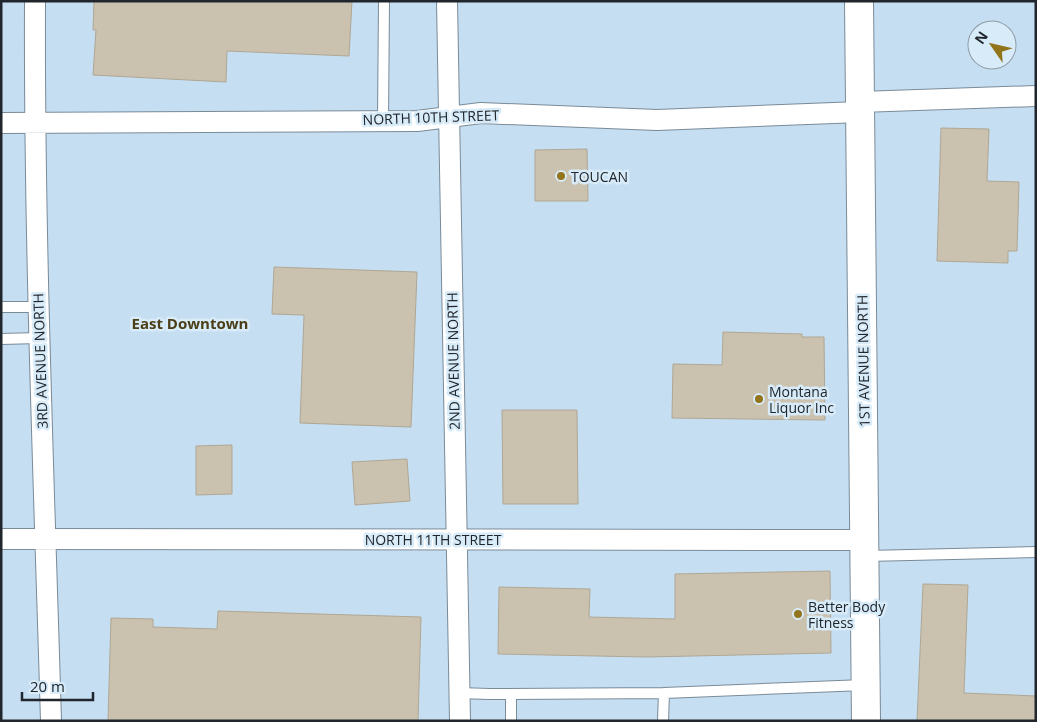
<svg xmlns="http://www.w3.org/2000/svg" width="1037" height="722" font-family="'Open Sans',sans-serif">
<style>
.built{fill:#c6def2;fill-rule:evenodd}
.building{fill:#cac2ae;stroke:#afa794}
.lines{fill:none;stroke-linecap:round;stroke-linejoin:round}
.lane-casing{stroke:#7a8b98;stroke-width:12}
.street-casing{stroke:#7a8b98;stroke-width:22}
.secondary-casing{stroke:#7a8b98;stroke-width:30}
.lane{stroke:#fff;stroke-width:10}
.street{stroke:#fff;stroke-width:20}
.secondary{stroke:#fff;stroke-width:28}
.poi-dot{fill:#92741b;stroke:#d8ebf9;stroke-width:2}
.labels{text-anchor:middle;dominant-baseline:central;stroke-width:5;stroke-linejoin:round;paint-order:stroke}
.street-label{font-size:14px;fill:#20262c;stroke:#d8ebf9}
.poi-label{font-size:14px;fill:#20262c;stroke:#d8ebf9;text-anchor:start}
.neighbourhood-label{font-size:15px;font-weight:bold;fill:#4c3e16;stroke:#d8ebf9}
</style>
<rect width="100%" height="100%" fill="#d8ebf9"/>
<!-- built -->
<path class="built" d="M1,1H1036V721H1ZM977,30H1007V60H977Z"/>
<!-- building -->
<path class="building" d="M94,1H352L349,56L227,51L226,82L93,75L96,30H93Z
M941,128L989,129L987,181L1019,182L1017,251H1008V263L937,261Z
M587,149L588,201H535V150Z
M274,267L417,272L411,427L300,423L304,315L272,314Z
M723,332L802,334V337H824L825,420L672,418L673,364L722,365Z
M502,410H577L578,504H503Z
M232,445V494L196,495V446Z
M407,459L410,501L355,505L352,462Z
M830,571L831,653L647,657L498,654L499,587L590,589L589,617L675,619V574Z
M923,584L968,585L964,693L1036,696V721H917Z
M218,611L421,617L418,721H108L111,618L153,619V627L217,629Z"/>
<g class="lines">
<!-- lane casing -->
<g class="lane-casing">
<path id="lane" d="M383,120L384,1
M1,307H38
M1,339L39,338
M866,556L1036,552
M459,693L489,694L664,693L663,721
M664,693L865,685
M511,721V694"/>
</g>
<!-- street casing -->
<g class="street-casing">
<path id="street" d="M35,1C34,241 44,481 51,721
M447,1L460,721
M860,102L1036,96
M1,123L417,121L481,113L657,120L860,112
M1,539L865,540"/>
</g>
<!-- secondary casing -->
<g class="secondary-casing">
<path id="secondary" d="M859,1L866,721"/>
</g>
<!-- lane -->
<use href="#lane" class="lane"/>
<!-- street -->
<use href="#street" class="street"/>
<!-- secondary -->
<use href="#secondary" class="secondary"/>
</g>
<!-- markers -->
<g class="poi-dot">
<circle cx="561" cy="176" r="5"/>
<circle cx="759" cy="399" r="5"/>
<circle cx="798" cy="614" r="5"/>
</g>
<g class="labels">
<!-- street labels -->
<g class="street-label">
<text transform="translate(431 117) rotate(-2)">NORTH 10TH STREET</text>
<text transform="translate(40 361) rotate(-92)">3RD AVENUE NORTH</text>
<text transform="translate(453 361) rotate(-91)">2ND AVENUE NORTH</text>
<text transform="translate(863 361) rotate(-91)">1ST AVENUE NORTH</text>
<text x="433" y="539">NORTH 11TH STREET</text>
</g>
<!-- poi labels -->
<g class="poi-label">
<text x="571" y="176">TOUCAN</text>
<text x="769" y="391">Montana<tspan x="769" dy="16">Liquor Inc</tspan></text>
<text x="808" y="606">Better Body<tspan x="808" dy="16">Fitness</tspan></text>
</g>
<!-- neighbourhood labels -->
<g class="neighbourhood-label">
<text x="190" y="323">East Downtown</text>
</g>
</g>
<!-- border -->
<rect width="1037" height="722" fill="none" stroke="#20262c" stroke-width="5"/>
<!-- north arrow -->
<g transform="translate(992 45) rotate(304)"><circle r="24" fill="#d8ebf9" stroke="#8e9ca7"/>
<path d="M0-4L9 19L0 12L-9 19Z" fill="#92741b"/>
<text y="-8" font-size="14" font-weight="bold" text-anchor="middle" fill="#20262c">N</text>
</g>
<!-- scale -->
<path d="M22 692v8h71v-8" fill="none" stroke="#20262c" stroke-width="2.5"/>
<text x="30" y="692" font-size="15" fill="#20262c" stroke="#d8ebf9" stroke-width="4" paint-order="stroke">20 m</text>
</svg>
